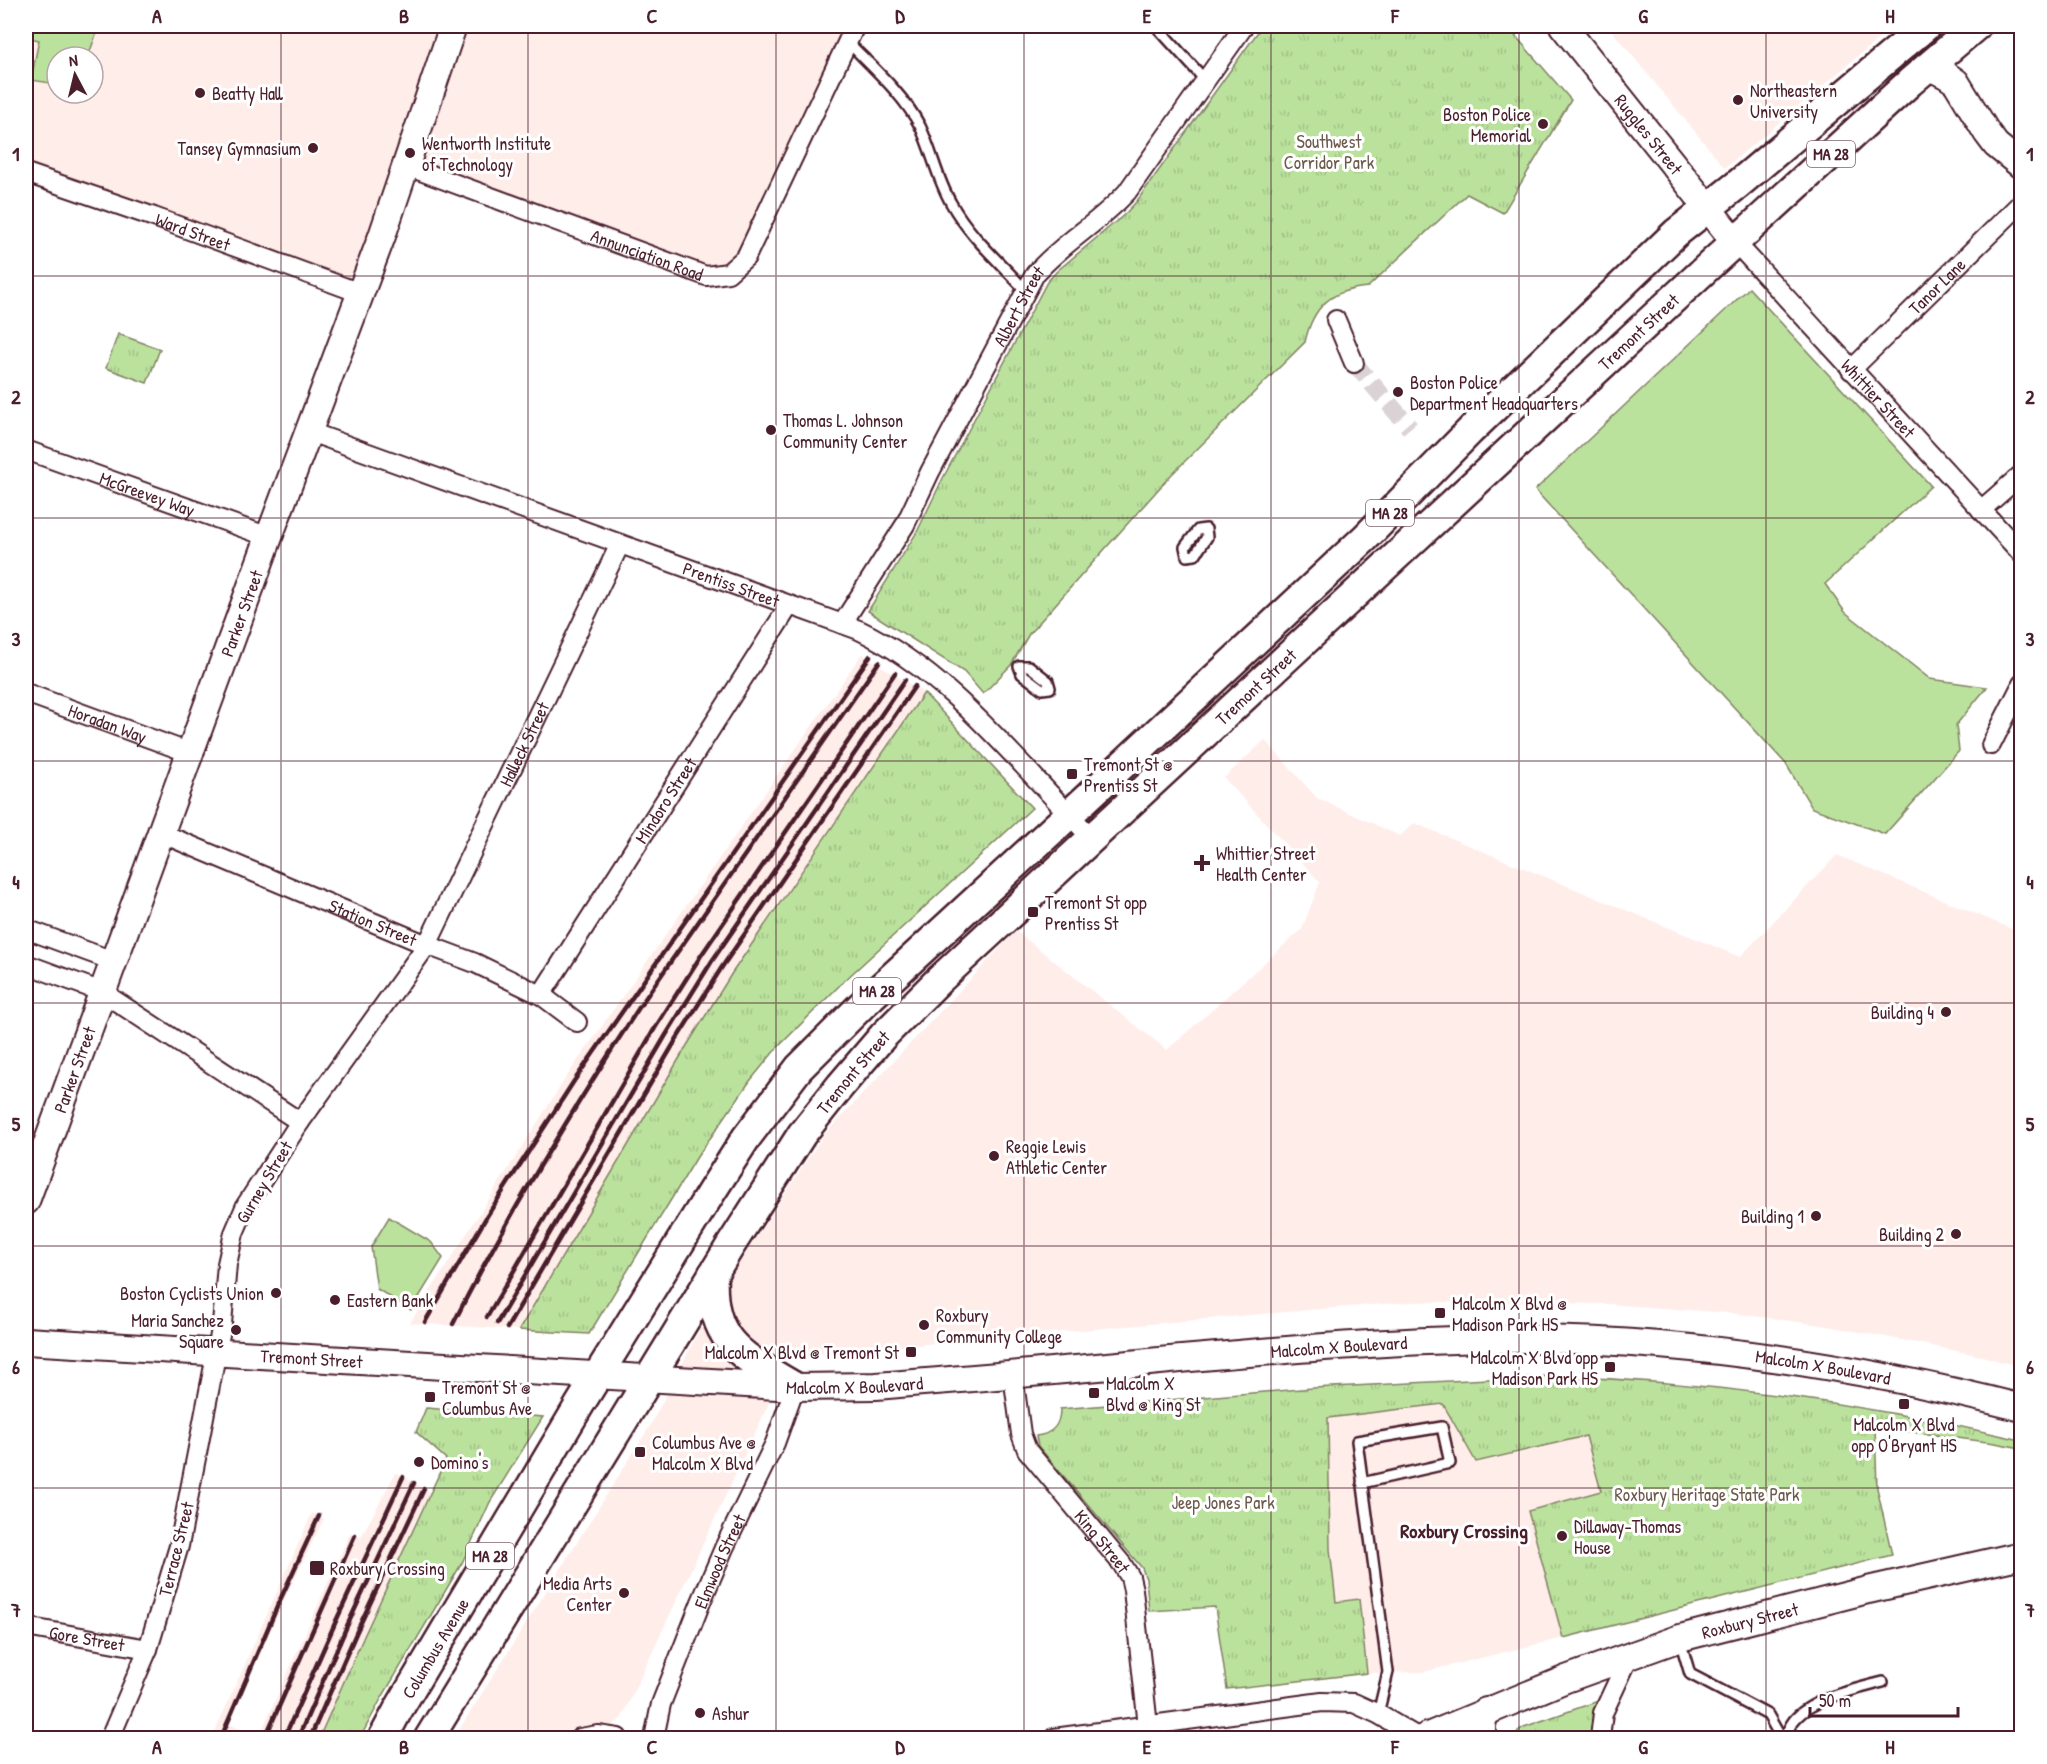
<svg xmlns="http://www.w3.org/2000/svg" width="2047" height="1764" font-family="'Patrick Hand',sans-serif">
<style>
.built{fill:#ffedea;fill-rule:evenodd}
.green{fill:#bbe29d;stroke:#828064;stroke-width:1.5}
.park{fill:url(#park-tufts);stroke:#828064;stroke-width:1.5}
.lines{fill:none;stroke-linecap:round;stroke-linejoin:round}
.street-tunnel{stroke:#dbd2d5;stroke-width:18;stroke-dasharray:18 9;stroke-linecap:butt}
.lane-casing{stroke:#4a1f2b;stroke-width:14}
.street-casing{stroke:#4a1f2b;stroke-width:22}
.secondary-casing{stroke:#4a1f2b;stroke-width:30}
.primary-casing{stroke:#4a1f2b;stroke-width:33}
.lane{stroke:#fff;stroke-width:9}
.street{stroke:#fff;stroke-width:18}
.secondary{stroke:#fff;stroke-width:26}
.primary{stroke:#fff;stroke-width:28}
.rail{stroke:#4a1f2b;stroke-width:4.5}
.grid{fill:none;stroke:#4a1f2b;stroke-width:1.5;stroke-opacity:0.55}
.poi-dot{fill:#4a1f2b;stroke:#fff;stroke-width:2}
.labels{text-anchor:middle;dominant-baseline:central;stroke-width:6;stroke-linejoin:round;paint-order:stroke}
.shield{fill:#fff;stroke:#80626b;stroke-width:1.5}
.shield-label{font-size:16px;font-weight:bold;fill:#4a1f2b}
.poi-label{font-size:18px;fill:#4a1f2b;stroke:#fff;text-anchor:start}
.street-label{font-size:18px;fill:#4a1f2b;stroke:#fff}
.park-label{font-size:18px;fill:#6c5a4d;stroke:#fff}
.neighbourhood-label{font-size:20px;font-weight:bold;fill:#4a1f2b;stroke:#fff}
.neatline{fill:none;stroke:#4a1f2b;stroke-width:2}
.grid-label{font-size:20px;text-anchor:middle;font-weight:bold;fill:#4a1f2b}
</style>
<defs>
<pattern id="park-tufts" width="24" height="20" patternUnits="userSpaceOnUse" patternTransform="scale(1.5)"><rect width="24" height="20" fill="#bbe29d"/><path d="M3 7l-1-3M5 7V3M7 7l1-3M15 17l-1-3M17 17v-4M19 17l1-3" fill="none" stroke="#a2c187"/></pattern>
</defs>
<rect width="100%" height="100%" fill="#fff"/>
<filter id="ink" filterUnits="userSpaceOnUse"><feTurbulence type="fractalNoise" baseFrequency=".0167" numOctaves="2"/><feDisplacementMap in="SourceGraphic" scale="12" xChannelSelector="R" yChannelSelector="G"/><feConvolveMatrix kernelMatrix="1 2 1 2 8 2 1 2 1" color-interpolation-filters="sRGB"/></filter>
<g filter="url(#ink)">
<!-- built -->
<path class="built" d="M26,26H855L746,257L706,276L407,166L360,293L26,173ZM57,57H93V93H57Z
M1608,26H1894L1725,168Z
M862,654L924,693L732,973L686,1047L519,1330L410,1323L567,1076Z
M1265,740L1317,798L1400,836L1414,823L1740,957L1837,855L2021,933V1367L1982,1356L1902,1340L1821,1325L1730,1313L1607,1304L1503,1302H1412L1308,1310L791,1356L621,1719L596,1738H454L650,1426L695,1339L734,1271L823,1136L1016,931L1167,1050L1302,929L1320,882L1224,778Z
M1443,1404L1476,1462L1586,1436L1601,1491L1528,1512L1563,1638L1423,1672L1367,1673L1359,1600L1336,1602L1330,1549L1328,1418Z
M396,1472L431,1493L365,1634L319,1738H212L312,1513L324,1519L289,1589L229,1724L259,1737L350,1533L361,1537Z"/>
<!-- green -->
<path class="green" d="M26,26H99L88,57H57V84L31,80L39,40L26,37Z
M1749,288L1931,486L1825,584L1845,612L1930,679L1987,687L1956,725L1959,751L1885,834L1812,808L1786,764L1535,490Z
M389,1217L431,1242L443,1258L411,1310L377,1289L371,1247Z"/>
<!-- park -->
<path class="park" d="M1262,26H1507L1571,100L1503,213L1467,194L1368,287C1331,290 1313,306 1305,342L1171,475L1029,634L1011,665L983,694L964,672L868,611L917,532L943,478L1047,282L1057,271L1125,214L1137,201Z
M118,334L160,349L147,383L106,368Z
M924,693L1032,808L843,982L776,1049L750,1081L697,1157L589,1334L519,1330L686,1047L732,973Z
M1548,1376C1707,1381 1867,1404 2021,1440V1448L1995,1443L1875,1427L1877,1488L1892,1555L1563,1638L1528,1511L1601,1491L1586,1436L1476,1462L1443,1404L1328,1418L1330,1549L1336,1602L1359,1599L1367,1673L1227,1689L1215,1607L1149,1611L1146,1579L1142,1568L1038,1446L1036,1436C1053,1434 1060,1425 1060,1409L1313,1388Z
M426,1408L543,1417L490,1502L462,1563L381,1699L360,1738H319L365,1634L446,1459L416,1432Z
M1621,1693L1601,1738H1515L1518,1731L1524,1727Z"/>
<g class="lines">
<!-- street-tunnel -->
<path class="street-tunnel" d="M1354,363L1410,428"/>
<!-- lane casing -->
<g class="lane-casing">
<path id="lane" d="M1156,26L1206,81
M848,42C873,68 903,94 920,126C932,151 937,179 951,203C969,236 1001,263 1026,291
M1206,529L1207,537L1195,555L1187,556L1185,547L1198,530Z
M1019,666H1029L1048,681L1050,688L1042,689L1022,674Z
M1362,1483L1450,1463L1442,1427L1357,1441L1388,1672L1378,1714
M1680,1640L1690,1674L1768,1715L1781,1738
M1784,1738C1787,1732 1791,1723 1796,1718C1814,1698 1857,1689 1883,1682"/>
</g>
<!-- street casing -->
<g class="street-casing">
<g id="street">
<path id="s1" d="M407,166L706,276L728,273L746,257L855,26"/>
<path id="s2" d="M26,173L154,217L360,293"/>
<path id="s3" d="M1735,242L2022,554"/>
<path d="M1336,320L1354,363"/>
<path id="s4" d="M1851,370L2022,202"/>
<path id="s5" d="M310,432L859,630C950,673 1021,767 1092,838"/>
<path id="s6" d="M26,450L269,537"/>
<path d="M1981,510L2022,474"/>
<path id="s7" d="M842,624L905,525L930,472L1035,274C1062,243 1099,223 1127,192L1244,26"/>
<path id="s8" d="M26,693L190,753"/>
<path d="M1991,745L2022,684"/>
<path id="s9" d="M161,833L427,945L475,963L541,995L577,1022"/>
<path d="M26,929L113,961"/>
<path d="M26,964L102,992L300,1122L246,1205L234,1233L227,1264L222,1324L179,1546L148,1649L110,1738"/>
<path id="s10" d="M541,995L789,606"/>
<path id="s11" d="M300,1122L427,945L620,544"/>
<path id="s12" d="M1013,1375L1021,1434L1027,1450L1122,1564L1130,1577L1133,1590L1148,1726"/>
<path id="s13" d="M26,1627L148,1649"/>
<path d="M580,1738L598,1735L618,1738"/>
<path id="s14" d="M654,1738L661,1704L701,1602L724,1548L775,1443L795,1387"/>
<path d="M1054,1738L1322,1702L1354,1703L1378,1714L1419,1738"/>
<path d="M1600,1738L1603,1713L1629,1657"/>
</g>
</g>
<!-- secondary casing -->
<g class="secondary-casing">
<g id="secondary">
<path id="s15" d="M1563,26L1735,242"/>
<path d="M1928,66L1946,75L1956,82L1987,133L1996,145L2022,166"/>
<path id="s16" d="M26,1201L269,537L382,236L453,26"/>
<path id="s17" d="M26,1341L795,1387L876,1386C974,1378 1072,1370 1170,1360C1292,1349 1413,1338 1535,1339C1700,1341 1862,1367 2022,1408"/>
<path id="s18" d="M1423,1738L1566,1679L1680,1638L1868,1590L2022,1555"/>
<path d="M1482,1738V1724L1486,1711"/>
</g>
</g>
<!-- primary casing -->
<g class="primary-casing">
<g id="primary">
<path d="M713,1274C709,1343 743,1356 795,1387"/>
<path id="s19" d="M383,1738L398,1710L580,1404L712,1191L746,1138L799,1068L864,1003L1087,798L1365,538L1470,431L1676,233L1737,185L1926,26"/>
<path id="s20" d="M429,1738L729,1248L802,1134L841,1085L883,1036L937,982L1711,264L1910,82L1976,26"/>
</g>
</g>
<!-- lane -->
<use href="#lane" class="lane"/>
<!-- street -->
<use href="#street" class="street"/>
<!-- secondary -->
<use href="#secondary" class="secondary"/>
<!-- primary -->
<use href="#primary" class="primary"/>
<!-- rail -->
<path class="rail" d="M487,1317L655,1028L702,954L895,673
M425,1322L487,1216L574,1081L870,656
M497,1323L666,1035L712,961L905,680
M453,1324C509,1213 574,1107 642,1003L879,662
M507,1328L676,1040L722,967L915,686
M221,1738L280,1600L319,1516
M265,1738L355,1535
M284,1738L336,1621L403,1477
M298,1738L347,1626L414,1483
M310,1738L357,1631L424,1489"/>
</g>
</g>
<!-- grid -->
<path class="grid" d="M281,26V1738M528,26V1738M776,26V1738M1024,26V1738M1271,26V1738M1519,26V1738M1766,26V1738M26,276H2022M26,518H2022M26,761H2022M26,1003H2022M26,1246H2022M26,1488H2022"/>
<!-- markers -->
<g class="poi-dot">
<circle cx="200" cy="93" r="6"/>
<circle cx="1738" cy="100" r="6"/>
<circle cx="1543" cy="124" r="6"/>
<circle cx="313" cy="148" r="6"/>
<circle cx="410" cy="153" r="6"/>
<circle cx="1398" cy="392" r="6"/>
<circle cx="771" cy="430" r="6"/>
<rect x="1066" y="768" width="12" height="12" rx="3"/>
<path d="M1199 854h6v6h6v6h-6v6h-6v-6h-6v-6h6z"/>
<rect x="1027" y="906" width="12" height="12" rx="3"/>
<circle cx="1946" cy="1012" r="6"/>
<circle cx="994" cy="1156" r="6"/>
<circle cx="1816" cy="1216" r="6"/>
<circle cx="1956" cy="1234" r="6"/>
<circle cx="276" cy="1293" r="6"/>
<circle cx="335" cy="1300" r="6"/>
<rect x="1434" y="1307" width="12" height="12" rx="3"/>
<circle cx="924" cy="1325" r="6"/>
<circle cx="236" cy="1330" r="6"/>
<rect x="905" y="1346" width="12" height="12" rx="3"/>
<rect x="1604" y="1361" width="12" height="12" rx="3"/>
<rect x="1088" y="1387" width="12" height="12" rx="3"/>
<rect x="424" y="1391" width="12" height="12" rx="3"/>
<rect x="1898" y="1398" width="12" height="12" rx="3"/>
<rect x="634" y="1446" width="12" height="12" rx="3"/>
<circle cx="419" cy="1462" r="6"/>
<circle cx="1562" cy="1536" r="6"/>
<rect x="309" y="1560" width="16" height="16" rx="3"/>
<circle cx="624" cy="1593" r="6"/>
<circle cx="700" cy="1713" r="6"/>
</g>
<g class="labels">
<!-- shield labels -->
<g class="shield">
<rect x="1807" y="141" width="48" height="26" rx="4.5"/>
<rect x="1366" y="500" width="48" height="26" rx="4.5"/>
<rect x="853" y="978" width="48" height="26" rx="4.5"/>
<rect x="466" y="1543" width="48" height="26" rx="4.5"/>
</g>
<g class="shield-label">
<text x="1831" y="154">MA 28</text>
<text x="1390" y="513">MA 28</text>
<text x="877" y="991">MA 28</text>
<text x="490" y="1556">MA 28</text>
</g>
<!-- poi labels -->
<g class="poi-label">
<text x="1750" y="90">Northeastern<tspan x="1750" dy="21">University</tspan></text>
<text x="212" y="93">Beatty Hall</text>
<text x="1531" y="114" text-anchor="end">Boston Police<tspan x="1531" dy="21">Memorial</tspan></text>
<text x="422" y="143">Wentworth Institute<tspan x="422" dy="21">of Technology</tspan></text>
<text x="301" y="148" text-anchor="end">Tansey Gymnasium</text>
<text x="1410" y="382">Boston Police<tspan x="1410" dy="21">Department Headquarters</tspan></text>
<text x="783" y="420">Thomas L. Johnson<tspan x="783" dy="21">Community Center</tspan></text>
<text x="1084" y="764">Tremont St @<tspan x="1084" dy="21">Prentiss St</tspan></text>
<text x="1216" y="853">Whittier Street<tspan x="1216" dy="21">Health Center</tspan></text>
<text x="1045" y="902">Tremont St opp<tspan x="1045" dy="21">Prentiss St</tspan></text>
<text x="1934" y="1012" text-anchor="end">Building 4</text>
<text x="1006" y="1146">Reggie Lewis<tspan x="1006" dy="21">Athletic Center</tspan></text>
<text x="1804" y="1216" text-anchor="end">Building 1</text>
<text x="1944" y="1234" text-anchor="end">Building 2</text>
<text x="264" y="1293" text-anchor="end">Boston Cyclists Union</text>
<text x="347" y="1300">Eastern Bank</text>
<text x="1452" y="1303">Malcolm X Blvd @<tspan x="1452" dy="21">Madison Park HS</tspan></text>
<text x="936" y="1315">Roxbury<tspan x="936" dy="21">Community College</tspan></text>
<text x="224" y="1320" text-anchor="end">Maria Sanchez<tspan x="224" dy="21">Square</tspan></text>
<text x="899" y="1352" text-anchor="end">Malcolm X Blvd @ Tremont St</text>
<text x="1598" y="1357" text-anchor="end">Malcolm X Blvd opp<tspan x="1598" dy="21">Madison Park HS</tspan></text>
<text x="1106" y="1383">Malcolm X<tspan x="1106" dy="21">Blvd @ King St</tspan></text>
<text x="442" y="1387">Tremont St @<tspan x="442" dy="21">Columbus Ave</tspan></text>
<text x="1904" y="1424" text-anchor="middle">Malcolm X Blvd<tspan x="1904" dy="21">opp O'Bryant HS</tspan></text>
<text x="652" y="1442">Columbus Ave @<tspan x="652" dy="21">Malcolm X Blvd</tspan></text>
<text x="431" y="1462">Domino's</text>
<text x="1574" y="1526">Dillaway-Thomas<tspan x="1574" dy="21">House</tspan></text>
<text x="330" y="1568">Roxbury Crossing</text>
<text x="612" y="1583" text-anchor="end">Media Arts<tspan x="612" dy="21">Center</tspan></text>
<text x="712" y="1713">Ashur</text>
</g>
<!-- street labels -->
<g class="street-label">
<text stroke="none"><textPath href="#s15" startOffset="138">Ruggles Street</textPath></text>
<text stroke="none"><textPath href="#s2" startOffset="177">Ward Street</textPath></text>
<text stroke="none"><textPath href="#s1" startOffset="256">Annunciation Road</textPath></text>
<text stroke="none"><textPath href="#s4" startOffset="120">Tanor Lane</textPath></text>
<text stroke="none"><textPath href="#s7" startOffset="364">Albert Street</textPath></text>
<text stroke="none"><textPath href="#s20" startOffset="1870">Tremont Street</textPath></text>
<text stroke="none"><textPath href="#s3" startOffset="212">Whittier Street</textPath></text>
<text stroke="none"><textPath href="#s6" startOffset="129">McGreevey Way</textPath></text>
<text stroke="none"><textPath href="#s5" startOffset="448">Prentiss Street</textPath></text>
<text stroke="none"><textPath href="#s16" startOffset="626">Parker Street</textPath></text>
<text stroke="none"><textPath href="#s20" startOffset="1348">Tremont Street</textPath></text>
<text stroke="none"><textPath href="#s8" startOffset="87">Horadan Way</textPath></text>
<text stroke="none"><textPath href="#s11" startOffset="441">Halleck Street</textPath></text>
<text stroke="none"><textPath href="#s10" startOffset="231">Mindoro Street</textPath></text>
<text stroke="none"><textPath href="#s9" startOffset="230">Station Street</textPath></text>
<text stroke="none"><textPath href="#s16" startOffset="140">Parker Street</textPath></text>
<text stroke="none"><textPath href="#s20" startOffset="790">Tremont Street</textPath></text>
<text transform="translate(264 1182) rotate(-59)">Gurney Street</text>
<text stroke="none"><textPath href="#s17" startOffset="1316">Malcolm X Boulevard</textPath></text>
<text stroke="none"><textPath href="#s17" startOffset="286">Tremont Street</textPath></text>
<text stroke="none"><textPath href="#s17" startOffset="1802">Malcolm X Boulevard</textPath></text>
<text stroke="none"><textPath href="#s17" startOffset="830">Malcolm X Boulevard</textPath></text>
<text stroke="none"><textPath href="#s12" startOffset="195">King Street</textPath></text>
<text transform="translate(176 1549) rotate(-76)">Terrace Street</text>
<text stroke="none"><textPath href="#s14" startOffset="189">Elmwood Street</textPath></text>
<text stroke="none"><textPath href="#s18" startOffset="348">Roxbury Street</textPath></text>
<text stroke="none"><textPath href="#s13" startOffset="62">Gore Street</textPath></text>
<text stroke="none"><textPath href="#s19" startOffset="104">Columbus Avenue</textPath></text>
</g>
<!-- park labels -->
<g class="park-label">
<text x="1329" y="141">Southwest<tspan x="1329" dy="21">Corridor Park</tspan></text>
<text x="1707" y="1494">Roxbury Heritage State Park</text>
<text x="1223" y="1502">Jeep Jones Park</text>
</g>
<!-- neighbourhood labels -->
<g class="neighbourhood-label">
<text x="1464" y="1530">Roxbury Crossing</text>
</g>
</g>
<!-- margin -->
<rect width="2047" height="1764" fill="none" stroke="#fff" stroke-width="66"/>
<!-- north arrow -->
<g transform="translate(75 75) rotate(353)"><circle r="28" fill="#ffffff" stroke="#b7a5aa" stroke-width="1.5"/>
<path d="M0-4.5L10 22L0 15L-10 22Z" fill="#4a1f2b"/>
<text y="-9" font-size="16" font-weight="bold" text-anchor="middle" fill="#4a1f2b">N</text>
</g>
<!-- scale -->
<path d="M1810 1707v9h148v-9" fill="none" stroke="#4a1f2b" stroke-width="3"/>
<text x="1819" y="1707" font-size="18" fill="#4a1f2b" stroke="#ffffff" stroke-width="4.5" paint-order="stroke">50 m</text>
<rect x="33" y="33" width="1981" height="1698" class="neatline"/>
<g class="grid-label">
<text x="157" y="23">A</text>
<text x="404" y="23">B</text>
<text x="652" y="23">C</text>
<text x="900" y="23">D</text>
<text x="1147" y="23">E</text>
<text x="1395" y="23">F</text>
<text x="1643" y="23">G</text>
<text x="1890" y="23">H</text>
<text x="16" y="161">1</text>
<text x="2030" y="161">1</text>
<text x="16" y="404">2</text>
<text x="2030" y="404">2</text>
<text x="16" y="646">3</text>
<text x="2030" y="646">3</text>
<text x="16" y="889">4</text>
<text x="2030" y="889">4</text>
<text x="16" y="1131">5</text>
<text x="2030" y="1131">5</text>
<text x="16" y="1374">6</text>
<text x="2030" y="1374">6</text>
<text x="16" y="1617">7</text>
<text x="2030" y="1617">7</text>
<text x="157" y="1754">A</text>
<text x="404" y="1754">B</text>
<text x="652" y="1754">C</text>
<text x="900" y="1754">D</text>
<text x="1147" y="1754">E</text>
<text x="1395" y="1754">F</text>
<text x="1643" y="1754">G</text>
<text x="1890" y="1754">H</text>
</g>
</svg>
